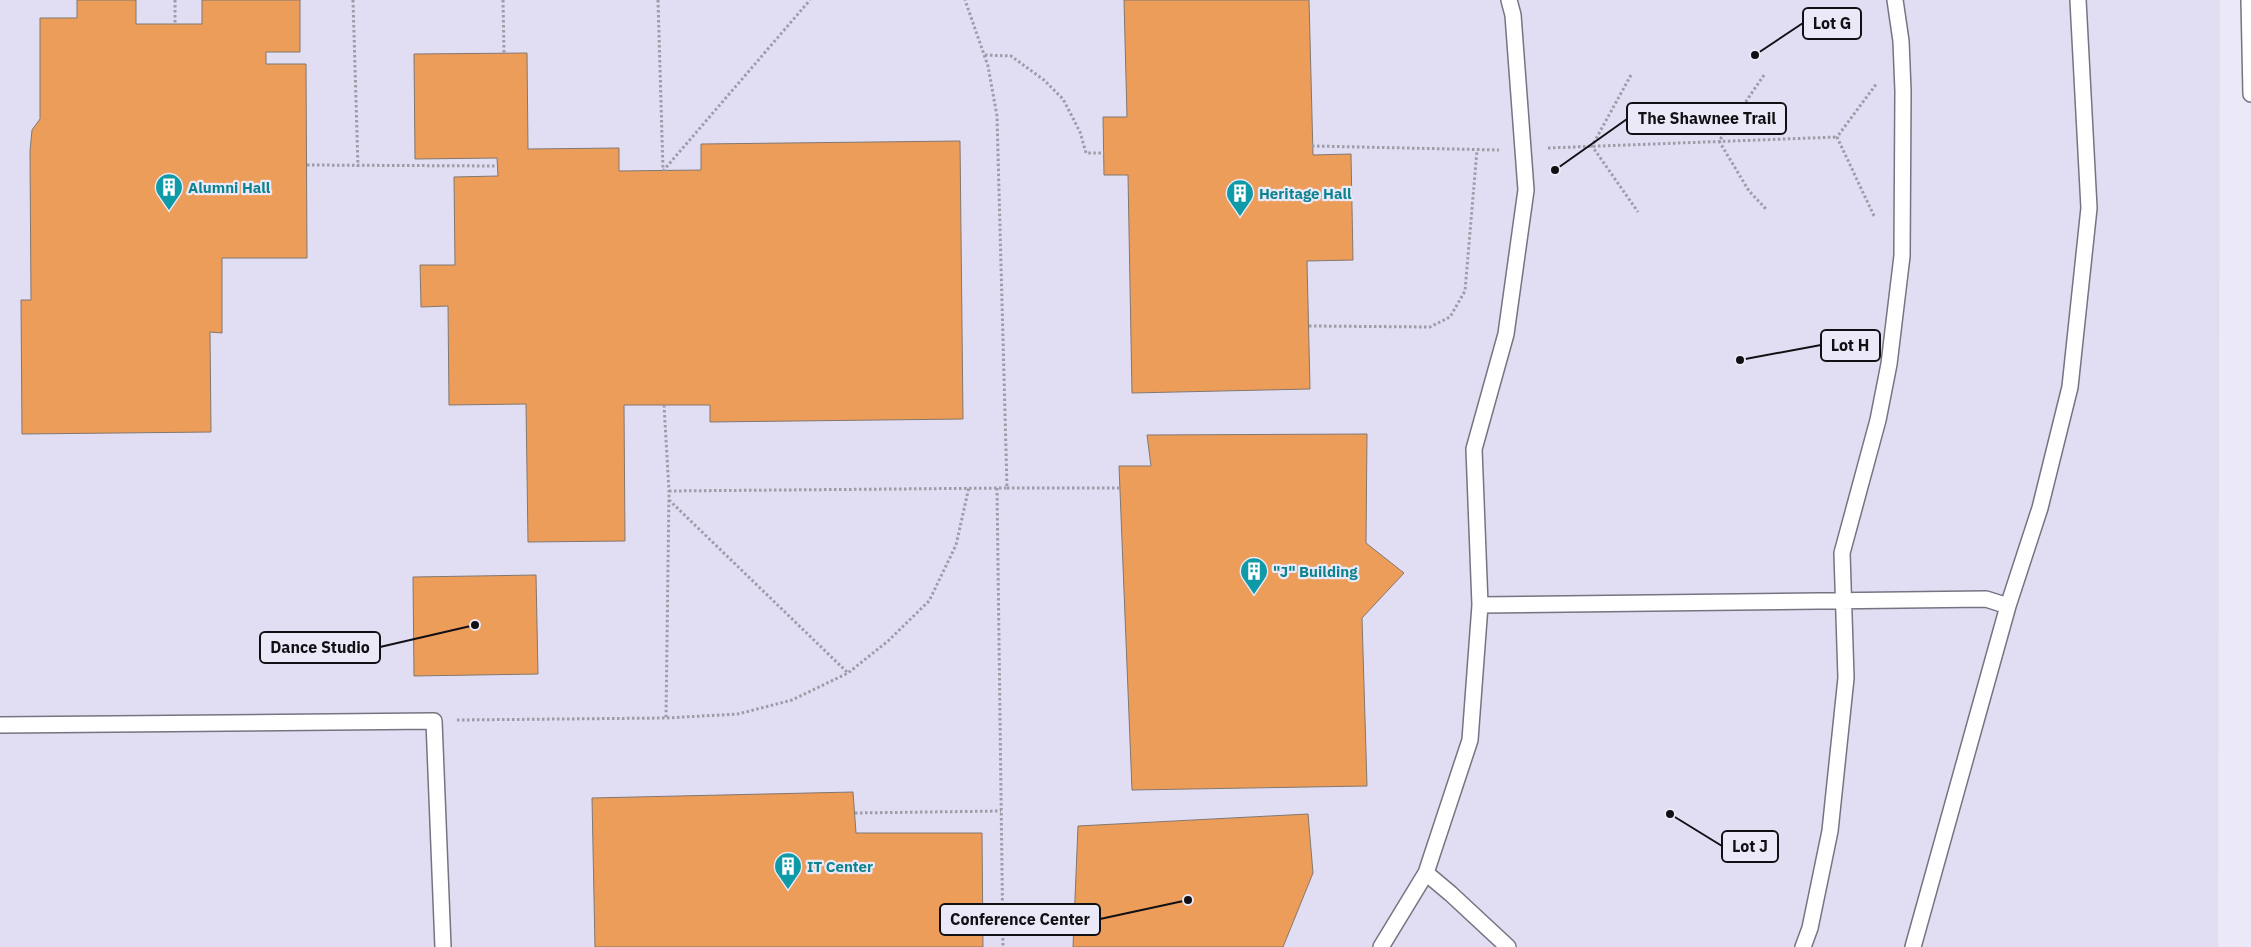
<svg xmlns="http://www.w3.org/2000/svg" width="2251" height="947" font-family="'IBM Plex Sans',sans-serif">
<style>
.education{fill:#e1def4}
.building{fill:#ed9d5a;stroke:#82776f}
.lines{fill:none;stroke-linecap:round;stroke-linejoin:round}
.service-casing{stroke:#757480;stroke-width:18}
.path{stroke:#9e9ca7;stroke-width:3;stroke-dasharray:2.5 2.5;stroke-linecap:butt}
.service{stroke:#fff;stroke-width:15}
.labels{text-anchor:middle;dominant-baseline:central;stroke-width:4.5;stroke-linejoin:round;paint-order:stroke}
.culture-label{font-size:15px;font-weight:bold;fill:#0d838f;stroke:#ebe9f7;text-anchor:start}
.leader{fill:none;stroke:#111015;stroke-width:2}
.callout-dot{fill:#111015;stroke:#ebe9f7;stroke-width:2}
.callout{fill:#ebe9f7;stroke:#111015;stroke-width:2}
.callout-label{font-size:16px;text-anchor:middle;font-weight:bold;fill:#111015}
</style>
<rect width="100%" height="100%" fill="#ebe9f7"/>
<!-- education -->
<path class="education" d="M0,0H2220L2218,947H0Z"/>
<!-- building -->
<path class="building" d="M77,0H136V24H202V0H300V52H266V64H306L307,258H222V333L210,332L211,432L22,434L21,300H31L30,151L32,130L40,119V18H77Z
M1124,0H1309L1313,155L1351,154L1353,260L1307,261L1310,389L1132,393L1128,175H1104L1103,117H1127Z
M527,53L528,149L619,148V171L701,170V144L960,141L963,419L710,422V405H624L625,541L528,542L526,404L449,405L448,306L421,307L420,265H455L454,177L498,176L497,158L415,159L414,54Z
M1367,434L1366,543L1404,573L1362,618L1367,786L1132,790L1119,466H1151L1147,435Z
M536,575L538,674L414,676L413,577Z
M853,792L856,833H982L983,947H595L592,798Z
M1308,814L1313,873L1283,947H1073L1078,826Z"/>
<g class="lines">
<!-- service casing -->
<g class="service-casing">
<path id="service" d="M2249,0L2251,94
M1480,605L1986,599L2008,606
M0,725L434,721L443,947
M1426,873L1451,894L1508,947
M1381,947L1426,873L1470,740L1480,605L1474,449L1506,334L1526,190L1513,15L1509,0
M1803,947L1810,928L1830,831L1846,678L1842,553L1878,420L1889,364L1902,256L1903,91L1901,41L1895,0
M1913,947L2008,606L2040,508L2070,387L2089,208L2078,0"/>
</g>
<!-- path -->
<path class="path" d="M175,0V23
M353,0L358,167
M503,0L504,53
M658,0L663,170
M985,55L1011,56L1044,80L1063,99L1080,132L1086,153H1104
M1631,75L1592,146L1638,212
M1764,75L1719,141L1749,191L1766,209
M1312,146L1499,150
M1548,148L1837,137
M307,165L497,166
M663,171L810,0
M1874,216L1837,137L1877,83
M1309,326L1430,327L1450,317L1465,291L1477,150
M664,405L669,491L666,718
M997,488L1003,947
M1007,488H1120
M669,491L1007,488L997,116L988,66L965,0
M669,500L848,673
M457,720L666,718L738,714L792,700L848,673L888,641L929,601L956,545L969,487
M855,813L1001,811
M1003,926H1074"/>
<!-- service -->
<use href="#service" class="service"/>
</g>
<!-- icons -->
<defs>
<g id="building-pin" transform="scale(1.4375)"><path d="M0 17L-7.5 6A9.5 9.5 0 1 1 7.5 6Z" fill="#0f9aa8" stroke="#ebe9f7"/><path d="M-4-6H4V6H1V3H-1V6H-4ZM-2.5-4.3h1.7v1.8h-1.7ZM.8-4.3h1.7v1.8H.8ZM-2.5-1h1.7V.8h-1.7ZM.8-1h1.7V.8H.8Z" fill="#fff"/></g>
</defs>
<g fill-rule="evenodd">
<use href="#building-pin" x="169" y="187"/>
<use href="#building-pin" x="1240" y="193"/>
<use href="#building-pin" x="1254" y="571"/>
<use href="#building-pin" x="788" y="866"/>
</g>
<g class="labels">
<!-- culture labels -->
<g class="culture-label">
<text x="188" y="187">Alumni Hall</text>
<text x="1259" y="193">Heritage Hall</text>
<text x="1273" y="571">"J" Building</text>
<text x="807" y="866">IT Center</text>
</g>
</g>
<!-- callouts -->
<path class="leader" d="M1755 55L1803 23M1555 170L1627 119M1740 360L1821 345M475 625L380 647M1670 814L1722 846M1188 900L1100 919"/>
<g class="callout-dot">
<circle cx="1755" cy="55" r="5"/>
<circle cx="1555" cy="170" r="5"/>
<circle cx="1740" cy="360" r="5"/>
<circle cx="475" cy="625" r="5"/>
<circle cx="1670" cy="814" r="5"/>
<circle cx="1188" cy="900" r="5"/>
</g>
<g class="callout">
<rect x="1803" y="8" width="58" height="31" rx="5"/>
<rect x="1627" y="103" width="159" height="31" rx="5"/>
<rect x="1821" y="330" width="59" height="31" rx="5"/>
<rect x="260" y="632" width="120" height="31" rx="5"/>
<rect x="1722" y="831" width="56" height="31" rx="5"/>
<rect x="940" y="904" width="160" height="31" rx="5"/>
</g>
<g class="callout-label">
<text x="1832" y="29">Lot G</text>
<text x="1707" y="124">The Shawnee Trail</text>
<text x="1850" y="351">Lot H</text>
<text x="320" y="653">Dance Studio</text>
<text x="1750" y="852">Lot J</text>
<text x="1020" y="925">Conference Center</text>
</g>
</svg>
